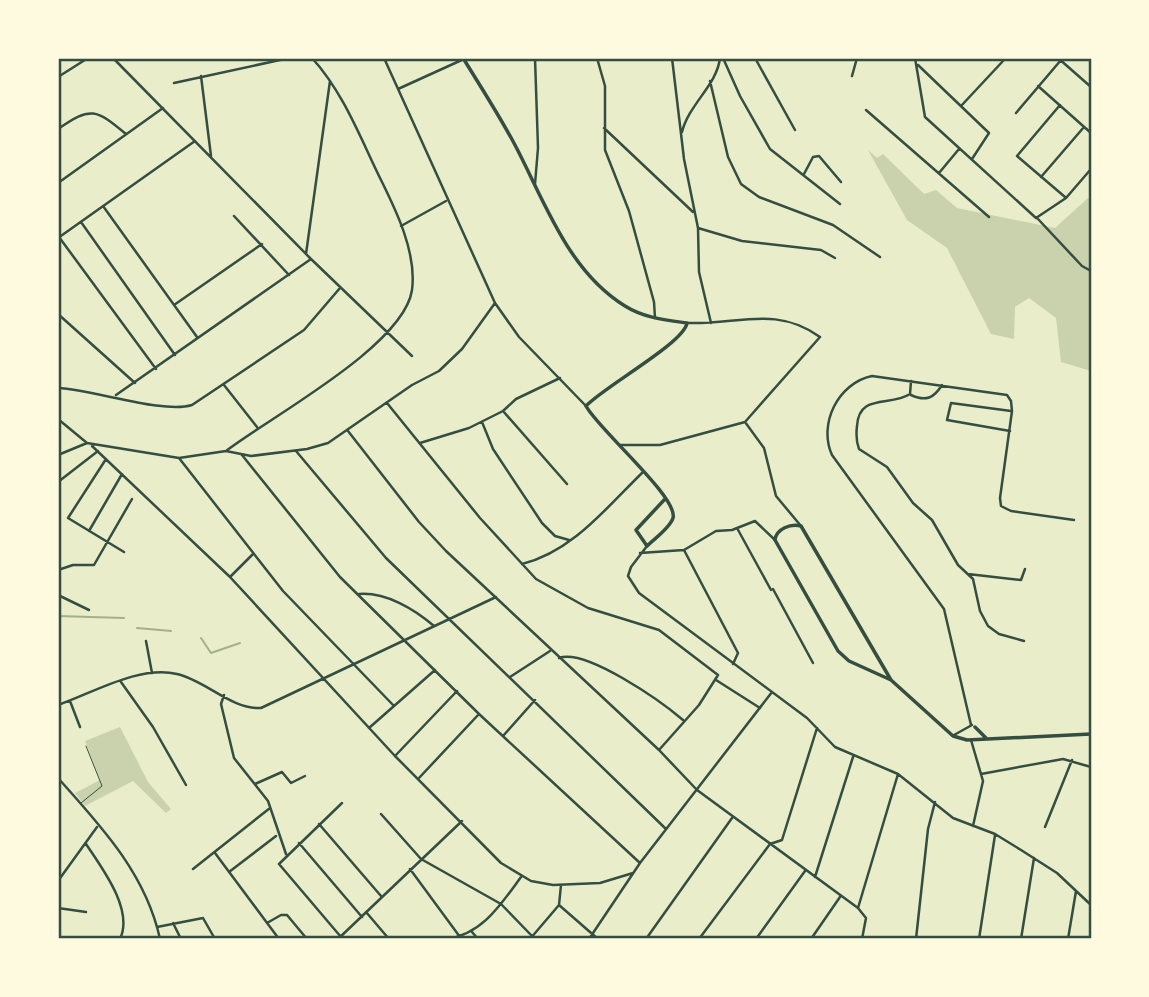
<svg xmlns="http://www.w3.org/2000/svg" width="1149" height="997" font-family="'Exo 2',sans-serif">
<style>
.green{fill:#cad2ad}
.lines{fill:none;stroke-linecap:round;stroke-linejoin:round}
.stream{stroke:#a3b18a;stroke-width:2}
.service{stroke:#344e41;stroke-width:1}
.minor{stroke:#344e41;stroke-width:2.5}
.tertiary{stroke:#344e41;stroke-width:3.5}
.neatline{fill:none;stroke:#344e41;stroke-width:2.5}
</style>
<rect width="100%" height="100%" fill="#e9edc9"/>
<!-- green -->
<path class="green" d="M868,150L877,158L883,154L924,194L936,190L957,208L1055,228L1088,198L1091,200V371L1061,362L1056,318L1029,298L1015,307L1014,339L991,334L947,248L907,220Z
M120,727L148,782L171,809L166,813L133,781L85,806L75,793L100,780L85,741Z"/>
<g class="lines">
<!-- stream -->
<path class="stream" d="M58,616L124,618
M137,628L171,631
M201,638L211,653L240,643"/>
<!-- service -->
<path class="service" d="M81,803L102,786L86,746"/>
<!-- minor -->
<path class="minor" d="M113,58L311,259L412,356
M384,58L495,303L519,337L586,406
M597,58L605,86V150L629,211L654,302L655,318
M672,58L684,159L698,228L699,272L711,323
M723,58L740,96L770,149L840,204
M755,58L795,130
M915,58L925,117L1036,218L1066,198L1091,169
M1058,58L1091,87
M918,65L989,133L972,159
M201,76L211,156
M852,76L857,58
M58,77L88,58
M710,81L728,157L741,184L759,197L833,225L880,257
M174,83L289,58
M1038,86L1091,133
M398,89L464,59
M1060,105L1017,156L1065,197
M961,106L1003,61
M866,110L989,217
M1016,113L1061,60
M604,128L693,212
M58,129C91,106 96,109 126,134
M682,132C689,104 717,85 720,58
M939,173L959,149
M804,174L813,157L819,156L841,182
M1041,177L1084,127
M58,183L163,108
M535,184L538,148L535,58
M103,206L197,337
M234,216L289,275
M1038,219L1082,266L1091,271
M81,222L175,355
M401,226L446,201
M698,228L742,241L821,250L835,258
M59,237L156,369
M58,238L195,141
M306,254L330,81
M174,305L262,244
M58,314L135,383
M560,378L516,399L503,411L567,484
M911,381L910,394C890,407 859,393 857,426C856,434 856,441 859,449L887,467L913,503L932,520L958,565L973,579L980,611L988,626L999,634L1024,641
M224,385L257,427
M58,388C95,390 163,414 192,405L304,330L340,288
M116,395L311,259
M911,395C926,402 934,398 942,385
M387,403L480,518L536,579L588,608L659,630L718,675L699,705L659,750
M58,419L87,443
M482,422L493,449L542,523L555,536L569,540
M745,422L764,448L776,496L801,526
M348,431L419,522L446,551L659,750L697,790L858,908L898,774
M1010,431L947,420L951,403L1011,411
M420,443L469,428L503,411
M620,445H660L745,422L820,337C776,305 737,325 688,323
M92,446L230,577L395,756L501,863L531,881L553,885L600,883L633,873
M226,451C270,417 404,346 412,290C417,253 396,210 380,178C360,137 343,92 312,58
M296,451L386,558L666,829
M58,455L87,443L179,458L226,451L251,456L307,449L328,443L412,385L439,371L462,349L495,303
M242,455L340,577L479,714L640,863
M179,458L283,591L394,706
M106,459L68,518L124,552
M58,482L98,451
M737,528L771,590
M89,531L122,474
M647,546L631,567L628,576L639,593L807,718L835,747L898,774L953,818L995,834L1021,850L1057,873L1091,905
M684,550L738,653L733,664
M640,553L684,550L716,531L732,530L755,521L775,540
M522,564C572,552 607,507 643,472
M58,570L73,565H94L132,499
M968,574L1021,580L1025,569
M230,577L253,554
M773,589L813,663
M359,594C386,592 414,609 434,626
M58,595L89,610
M146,641L152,673
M559,658C586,648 662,702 683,720
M510,677L550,651
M716,680L760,708
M121,682L153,727L186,785
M224,695L221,704L234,758L268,801L286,854
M70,701L80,727
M58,705C93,693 139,665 177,674C205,680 232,710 261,708L496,597
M971,725L944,609L832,455C818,424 838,383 872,376L1007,395L1011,401L1012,411L1000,498L1001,506L1011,511L1074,520
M369,728L435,670
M954,735L972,725
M503,736L535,700
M971,740L983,781L973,826
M395,756L457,691
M981,774L1063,759L1091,767
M58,778C101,826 146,874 160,939
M419,778L479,714
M255,784L282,772L291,783L305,776
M381,814L421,859L501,904L532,936
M319,824L381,896
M1045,827L1072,760
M299,843L362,917
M86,844C102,868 134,910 120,939
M215,853L279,939
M193,869L270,808
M410,869L460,937
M229,872L276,836
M815,877L853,757
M58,881L97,827
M559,905L598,939
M559,905L561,885
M58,908L86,912
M858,908L866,918L862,939
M366,912L389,939
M173,923L181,939
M267,923L281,915H287L307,939
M157,927L203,918L215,939
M472,932L478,939
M341,937L279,864L342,803
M243,939L246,938
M338,939L462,821
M446,939C482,935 501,904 521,877
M530,939L559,905
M589,939L640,863L772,692
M646,939L732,818
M699,939L770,844L782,840L817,728
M756,939L805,871
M811,939L840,897
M916,939L928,829L935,802
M979,939L995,835
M1021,939L1034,858
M1068,939L1076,891"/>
<!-- tertiary -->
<path class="tertiary" d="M463,58C481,87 499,115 515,145C545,202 568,271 625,306C644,318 666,320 687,323C684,343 605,386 586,406C598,429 679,498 673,518C670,528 654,539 647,546L636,530L665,499
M891,680L849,661L838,651L775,540C776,529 791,523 801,526L891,680L953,736L967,740L1091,734
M975,727L987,739"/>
</g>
<!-- border -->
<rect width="1149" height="997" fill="none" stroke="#fefae0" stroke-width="119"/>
<rect x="60" y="60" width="1030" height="877" class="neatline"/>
</svg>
